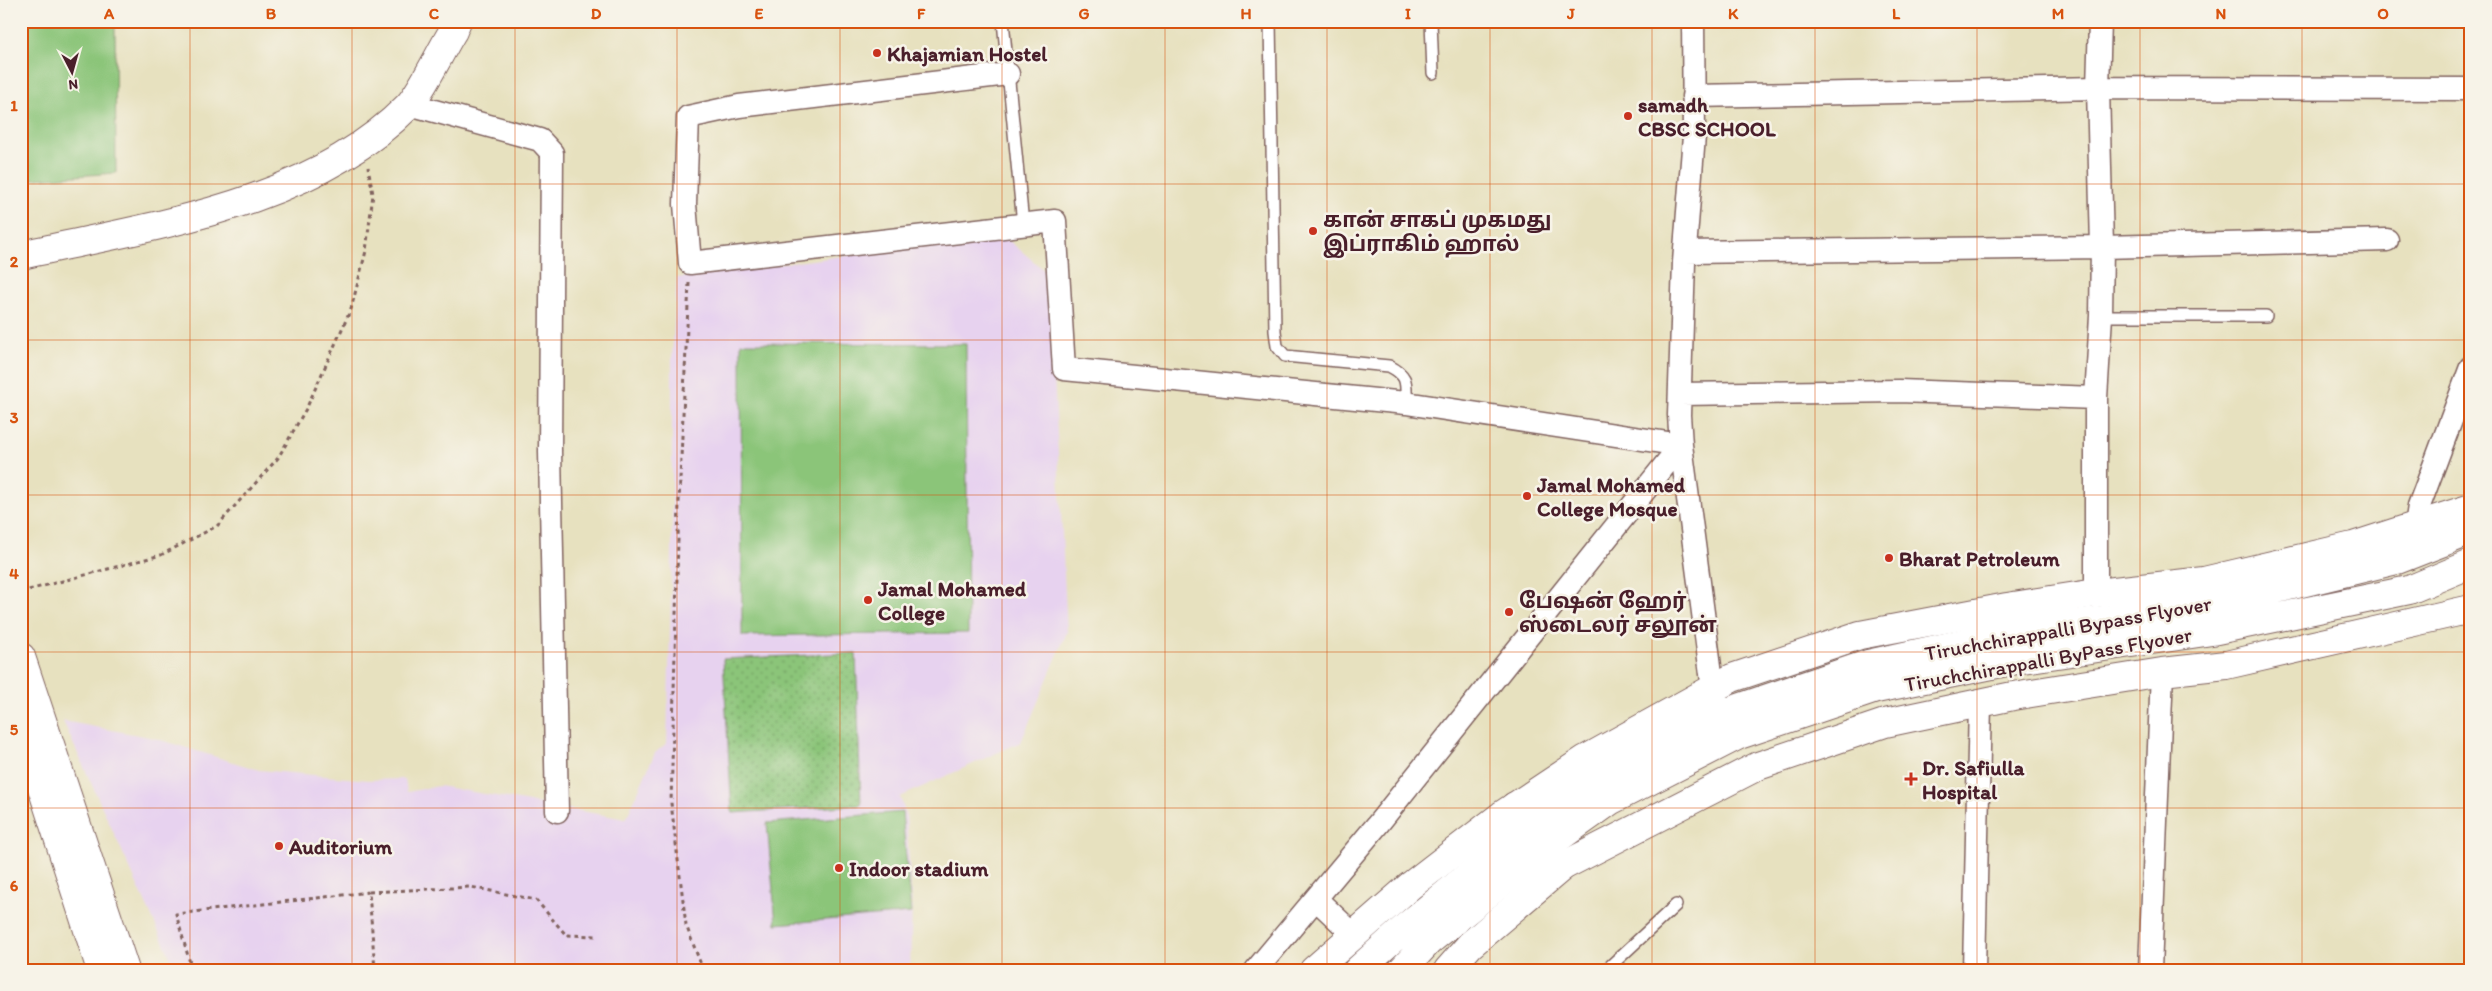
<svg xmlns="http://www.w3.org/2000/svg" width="2492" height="991" font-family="Itim,'Noto Sans Tamil',sans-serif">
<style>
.built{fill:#e7d2ef}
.green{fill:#8bc579;stroke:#6a7252}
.park{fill:url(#park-dots);stroke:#6a7252}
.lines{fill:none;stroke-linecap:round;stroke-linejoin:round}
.service-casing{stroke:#81635f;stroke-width:14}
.minor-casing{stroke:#81635f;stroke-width:25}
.tertiary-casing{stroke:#81635f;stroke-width:30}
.secondary-casing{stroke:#81635f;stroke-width:30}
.trunk-casing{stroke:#81635f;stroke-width:30}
.path{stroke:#81635f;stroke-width:3;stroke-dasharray:4 4;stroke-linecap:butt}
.service{stroke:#fff;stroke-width:11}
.minor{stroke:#fff;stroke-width:22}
.tertiary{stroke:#fff;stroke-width:28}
.secondary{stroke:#fff;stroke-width:28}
.trunk{stroke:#fff;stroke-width:28}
.grid{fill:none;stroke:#d8530f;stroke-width:1;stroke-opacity:0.55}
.poi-dot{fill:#c8321e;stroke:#f7f3e8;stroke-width:2}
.labels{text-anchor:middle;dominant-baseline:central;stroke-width:5;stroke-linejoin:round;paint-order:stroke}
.poi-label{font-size:21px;font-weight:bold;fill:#4a1f2b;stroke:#f7f3e8;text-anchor:start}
.street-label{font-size:21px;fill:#4a1f2b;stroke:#f7f3e8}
.neatline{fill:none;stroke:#d8530f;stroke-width:2}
.grid-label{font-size:16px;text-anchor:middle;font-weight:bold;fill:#d8530f}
</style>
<defs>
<pattern id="park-dots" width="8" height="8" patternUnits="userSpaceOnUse" patternTransform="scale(1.25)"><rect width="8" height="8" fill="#8bc579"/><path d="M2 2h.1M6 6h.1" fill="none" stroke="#749f63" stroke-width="1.8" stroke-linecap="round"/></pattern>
</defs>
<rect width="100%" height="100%" fill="#f7f3e8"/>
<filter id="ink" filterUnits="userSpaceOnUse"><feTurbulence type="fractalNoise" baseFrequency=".02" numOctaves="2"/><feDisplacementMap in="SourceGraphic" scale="10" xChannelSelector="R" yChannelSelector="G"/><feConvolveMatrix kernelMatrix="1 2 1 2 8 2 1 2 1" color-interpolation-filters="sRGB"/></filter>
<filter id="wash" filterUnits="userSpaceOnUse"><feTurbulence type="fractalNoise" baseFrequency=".0096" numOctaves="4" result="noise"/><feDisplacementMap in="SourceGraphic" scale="20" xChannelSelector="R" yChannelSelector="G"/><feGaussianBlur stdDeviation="1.12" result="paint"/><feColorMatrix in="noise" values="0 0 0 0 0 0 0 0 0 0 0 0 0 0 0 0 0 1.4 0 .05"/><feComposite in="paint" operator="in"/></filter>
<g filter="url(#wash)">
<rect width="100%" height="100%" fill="#e7e1bf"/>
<!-- built -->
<path class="built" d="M1002,235L1049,274L1067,632L1021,742L900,797L906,815L912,906L910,970H176L63,721L154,738L259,770L368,780L405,779L407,792L439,786L626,819L655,753L667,743L672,553V358L677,278Z"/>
<!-- green -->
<path class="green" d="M21,21H115L116,173L21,180Z
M741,343L966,344L968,633L742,636Z
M902,812L911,913L776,924L767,823Z"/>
<!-- park -->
<path class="park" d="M856,653L861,805L732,813L723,659Z"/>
</g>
<g filter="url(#ink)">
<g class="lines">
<!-- service casing -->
<g class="service-casing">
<path id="service" d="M1003,21L1023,224
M1270,21L1275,331L1277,346L1285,356L1389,366C1409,376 1406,383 1406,403
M1431,21L1433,73
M2101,316H2266
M1606,970L1676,905"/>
</g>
<!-- minor casing -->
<g class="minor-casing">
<path id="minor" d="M1693,21L1694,136L1684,262L1679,415L1681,445L1713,689
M1008,74L739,106L688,117L685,204L690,263L1055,221L1064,369L1406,403L1681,445
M1693,96L2098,88L2471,89
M409,104L540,140L552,153L550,451L557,811
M1685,252L2102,247L2387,240
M1680,394L1899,391L2096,398
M2416,526L2419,506L2471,367
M2096,593V398L2101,316L2102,247L2098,88L2100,21
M1316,899L1353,934
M1256,970L1378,824L1681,445
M1974,970L1980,704
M2150,970L2162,672"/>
</g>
<!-- tertiary casing -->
<g class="tertiary-casing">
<path id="tertiary" d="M1314,970L1410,886L1502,815L1586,759L1732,678L1860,635L2007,607L2096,593L2204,581L2353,546L2471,508
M1448,970L1470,945L1563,866L1758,766L1885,723L2013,696L2162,672L2226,665L2471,609"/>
</g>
<!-- secondary casing -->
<g class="secondary-casing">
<path id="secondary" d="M21,255C151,226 311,205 408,106C422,91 441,50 453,31L457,21
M21,657L125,970
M21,723L101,970"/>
</g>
<!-- trunk casing -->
<g class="trunk-casing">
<path id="trunk" d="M1515,806L1526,828
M1544,848L1563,866
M1358,970L1408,925L1526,828L1599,779L1727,712L1868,664L2010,633L2210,605L2397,560L2471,531
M1402,970L1429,941L1544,848L1610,801L1739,735L1876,689L2016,660L2212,631L2409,590L2471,564"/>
</g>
<!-- path -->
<path class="path" d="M689,283L679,502L671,803L686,925L703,970
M21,592L161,555L217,526L278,458L307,407L351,309L366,251L373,194L368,167
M369,892L471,887L536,900L566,935L598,936
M192,970L176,914L369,892L375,970"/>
<!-- service -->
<use href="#service" class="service"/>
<!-- minor -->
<use href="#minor" class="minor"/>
<!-- tertiary -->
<use href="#tertiary" class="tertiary"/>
<!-- secondary -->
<use href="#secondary" class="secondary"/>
<!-- trunk -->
<use href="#trunk" class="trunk"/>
</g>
</g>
<!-- grid -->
<path class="grid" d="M190,21V970M352,21V970M515,21V970M677,21V970M840,21V970M1002,21V970M1165,21V970M1327,21V970M1490,21V970M1652,21V970M1815,21V970M1977,21V970M2140,21V970M2302,21V970M21,184H2471M21,340H2471M21,495H2471M21,652H2471M21,808H2471"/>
<!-- markers -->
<g class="poi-dot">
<circle cx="877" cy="53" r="5"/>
<circle cx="1628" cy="116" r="5"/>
<circle cx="1313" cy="231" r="5"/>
<circle cx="1527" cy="496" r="5"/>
<circle cx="1889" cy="558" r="5"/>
<circle cx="868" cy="600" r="5"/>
<circle cx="1509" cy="612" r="5"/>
<path d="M1908.5 771.5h5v5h5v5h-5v5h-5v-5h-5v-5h5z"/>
<circle cx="279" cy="846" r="5"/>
<circle cx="839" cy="868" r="5"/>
</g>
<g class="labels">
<!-- poi labels -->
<g class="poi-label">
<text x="887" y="53">Khajamian Hostel</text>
<text x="1638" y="104">samadh<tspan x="1638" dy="24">CBSC SCHOOL</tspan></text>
<text x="1323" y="219">கான் சாகப் முகமது<tspan x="1323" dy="24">இப்ராகிம் ஹால்</tspan></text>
<text x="1537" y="484">Jamal Mohamed<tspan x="1537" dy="24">College Mosque</tspan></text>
<text x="1899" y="558">Bharat Petroleum</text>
<text x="878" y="588">Jamal Mohamed<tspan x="878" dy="24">College</tspan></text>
<text x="1519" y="600">பேஷன் ஹேர்<tspan x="1519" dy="24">ஸ்டைலர் சலூன்</tspan></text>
<text x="1922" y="767">Dr. Safiulla<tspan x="1922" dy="24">Hospital</tspan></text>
<text x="289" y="846">Auditorium</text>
<text x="849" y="868">Indoor stadium</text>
</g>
<!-- street labels -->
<g class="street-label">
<text transform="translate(2068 628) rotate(-10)">Tiruchchirappalli Bypass Flyover</text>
<text transform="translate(2048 659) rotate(-10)">Tiruchchirappalli ByPass Flyover</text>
</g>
</g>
<!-- margin -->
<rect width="2492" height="991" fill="none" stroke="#f7f3e8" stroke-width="55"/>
<!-- north arrow -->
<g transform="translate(72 72) rotate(174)" stroke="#f7f3e8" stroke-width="4" paint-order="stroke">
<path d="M0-4L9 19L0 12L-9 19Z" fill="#4a1f2b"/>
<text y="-8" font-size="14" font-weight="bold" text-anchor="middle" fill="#4a1f2b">N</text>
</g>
<rect x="28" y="28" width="2436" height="936" class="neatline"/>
<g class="grid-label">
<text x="109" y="19">A</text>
<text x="271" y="19">B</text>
<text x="434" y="19">C</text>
<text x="596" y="19">D</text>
<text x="759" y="19">E</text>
<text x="921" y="19">F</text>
<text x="1084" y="19">G</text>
<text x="1246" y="19">H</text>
<text x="1408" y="19">I</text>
<text x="1571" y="19">J</text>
<text x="1733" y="19">K</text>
<text x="1896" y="19">L</text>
<text x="2058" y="19">M</text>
<text x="2221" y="19">N</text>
<text x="2383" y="19">O</text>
<text x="14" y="111">1</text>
<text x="14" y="267">2</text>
<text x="14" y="423">3</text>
<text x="14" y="579">4</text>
<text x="14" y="735">5</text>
<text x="14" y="891">6</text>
</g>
</svg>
